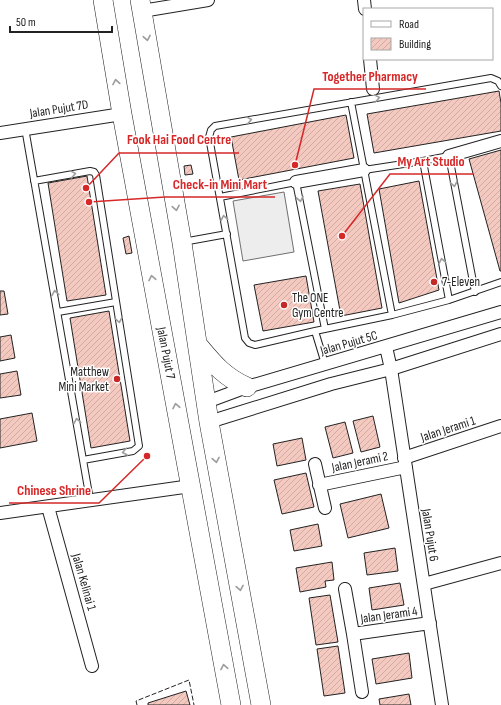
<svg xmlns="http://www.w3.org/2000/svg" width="501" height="705" font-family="'Sofia Sans Condensed',sans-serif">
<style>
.parking{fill:#ededed;stroke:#6f6f6f}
.building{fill:url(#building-hatch);stroke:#222}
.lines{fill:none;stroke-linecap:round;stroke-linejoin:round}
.lane-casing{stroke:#222;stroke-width:8}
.street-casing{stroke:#222;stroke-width:14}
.primary-casing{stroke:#222;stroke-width:20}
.lane{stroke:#fff;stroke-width:6}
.street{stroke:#fff;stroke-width:12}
.primary{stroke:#fff;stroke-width:19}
.fence{stroke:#222;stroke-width:1;stroke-dasharray:5 2;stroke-linecap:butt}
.oneway{stroke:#9c9c9c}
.poi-dot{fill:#c62828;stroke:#fff;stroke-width:1.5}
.labels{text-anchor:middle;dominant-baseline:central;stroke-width:3;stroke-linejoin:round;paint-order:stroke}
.street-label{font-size:13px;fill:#222;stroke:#fff}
.poi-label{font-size:13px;fill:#222;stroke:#fff;text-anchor:start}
.leader{fill:none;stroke:#d62828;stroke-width:1.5}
.callout-dot{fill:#d62828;stroke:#fff;stroke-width:1.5}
.callout-label{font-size:14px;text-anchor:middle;font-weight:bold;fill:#d62828;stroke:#fff;stroke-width:3;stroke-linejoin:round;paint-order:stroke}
</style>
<defs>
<pattern id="building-hatch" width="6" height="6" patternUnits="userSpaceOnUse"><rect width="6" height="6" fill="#f3c9c0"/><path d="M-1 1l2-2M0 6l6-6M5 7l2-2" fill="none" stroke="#d0aca5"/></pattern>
</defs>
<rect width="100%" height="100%" fill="#fff"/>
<!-- parking -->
<path class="parking" d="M284,192L294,252L243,261L233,201Z"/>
<!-- building -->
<path class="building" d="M499,91L501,103V131L374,153L367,114Z
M346,115L354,158L239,180L231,137Z
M501,150V271H500L469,159Z
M191,165L193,174L185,175L184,166Z
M87,176L106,295L67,301L48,183Z
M419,181L439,290L399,303L379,189Z
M360,184L382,308L341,316L318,191Z
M129,236L132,253L126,254L123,238Z
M306,276L314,322L263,331L254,285Z
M0,291H4L8,314L0,315Z
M109,311L130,441L91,448L70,318Z
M11,335L15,358L0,361V337Z
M17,371L21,395L0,398V374Z
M32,413L37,441L0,448V419Z
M373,416L380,447L361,452L353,421Z
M345,422L353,453L333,458L325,427Z
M302,438L306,460L277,466L273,444Z
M306,473L314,507L282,514L274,480Z
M381,494L389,528L348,538L340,504Z
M318,524L322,546L294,551L290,530Z
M395,548L398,571L367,575L364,553Z
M332,562L334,580L325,581L326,587L300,592L296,568Z
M400,583L404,605L372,610L369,588Z
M330,595L338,642L316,645L309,598Z
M338,646L345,693L324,696L317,649Z
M409,653L412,678L376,684L372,659Z
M186,691L190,705H148V703Z
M409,694L411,705H380L379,699Z"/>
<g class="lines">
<!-- lane casing -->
<g class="lane-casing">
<path id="lane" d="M501,86L498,81L491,78L215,126L211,130L209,137L245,338L249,343L255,345L315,331L392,315L449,300L501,282
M351,102L392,315
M25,128L90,500
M364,170L423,161
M34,181L90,171L94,172L96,175L139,446L133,451L83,460
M220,197L296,182L325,329
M183,242L227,234
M449,300L423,161L449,156L475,292
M58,312L116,302
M315,331L325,364"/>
</g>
<!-- street casing -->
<g class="street-casing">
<path id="street" d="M364,0L365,9
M142,11L208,0
M370,59L373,89
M0,133L122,114
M449,156L501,141
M296,182L364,170
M386,347L391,369L442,705
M207,405L212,400L247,387L501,312
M209,422L331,384L391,369L501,334
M404,458L501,426
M315,464L325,508
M319,485L406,467
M48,507L92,666
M0,513L191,486
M424,584L501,563
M345,589L353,634L430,623
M353,634L362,692"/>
</g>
<!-- primary casing -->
<g class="primary-casing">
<path id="primary" d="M103,0L122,114L231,705
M140,0L182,243L209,422L261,705
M198,345C213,363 224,377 247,387"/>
</g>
<!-- lane -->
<use href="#lane" class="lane"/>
<!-- street -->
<use href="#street" class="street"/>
<!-- primary -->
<use href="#primary" class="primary"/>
<!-- fence -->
<path class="fence" d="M137,705L136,701L189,680L194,705"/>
</g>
<!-- one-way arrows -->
<defs><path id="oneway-chevron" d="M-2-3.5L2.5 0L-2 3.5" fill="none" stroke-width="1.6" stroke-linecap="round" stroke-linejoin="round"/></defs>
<g class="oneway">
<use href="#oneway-chevron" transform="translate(147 38) rotate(80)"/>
<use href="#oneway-chevron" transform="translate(116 82) rotate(-100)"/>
<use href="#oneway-chevron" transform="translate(377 98) rotate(-10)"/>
<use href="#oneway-chevron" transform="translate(249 120) rotate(-10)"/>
<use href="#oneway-chevron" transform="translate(73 174) rotate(-10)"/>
<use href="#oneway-chevron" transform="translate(454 184) rotate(79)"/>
<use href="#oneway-chevron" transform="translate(300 199) rotate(79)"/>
<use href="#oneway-chevron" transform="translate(176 208) rotate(80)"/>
<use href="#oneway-chevron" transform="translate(224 218) rotate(-101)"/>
<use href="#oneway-chevron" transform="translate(442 261) rotate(-101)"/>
<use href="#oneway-chevron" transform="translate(152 278) rotate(-101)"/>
<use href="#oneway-chevron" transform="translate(55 293) rotate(-100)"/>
<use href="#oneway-chevron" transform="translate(119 320) rotate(81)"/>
<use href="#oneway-chevron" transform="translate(176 406) rotate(-101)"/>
<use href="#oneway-chevron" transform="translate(77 421) rotate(-100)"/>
<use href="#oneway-chevron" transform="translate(125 452) rotate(170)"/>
<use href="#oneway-chevron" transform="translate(216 460) rotate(80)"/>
<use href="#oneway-chevron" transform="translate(240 588) rotate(80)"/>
<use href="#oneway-chevron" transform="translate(224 667) rotate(-100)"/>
</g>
<!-- markers -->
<g class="poi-dot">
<circle cx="434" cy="282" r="4"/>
<circle cx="284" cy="305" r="4"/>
<circle cx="117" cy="379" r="4"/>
</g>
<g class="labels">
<!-- street labels -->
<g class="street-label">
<text transform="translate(59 109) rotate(-9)">Jalan Pujut 7D</text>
<text transform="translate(349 343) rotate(-16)">Jalan Pujut 5C</text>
<text transform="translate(166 353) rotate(79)">Jalan Pujut 7</text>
<text transform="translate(448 429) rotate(-18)">Jalan Jerami 1</text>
<text transform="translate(360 462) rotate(-12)">Jalan Jerami 2</text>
<text transform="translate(430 535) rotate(81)">Jalan Pujut 6</text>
<text transform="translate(84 582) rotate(74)">Jalan Kelinai 1</text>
<text transform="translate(389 615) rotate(-8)">Jalan Jerami 4</text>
</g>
<!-- poi labels -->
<g class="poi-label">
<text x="442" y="282">7-Eleven</text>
<text x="292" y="298">The ONE<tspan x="292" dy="15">Gym Centre</tspan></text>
<text x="109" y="372" text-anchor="end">Matthew<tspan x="109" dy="15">Mini Market</tspan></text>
</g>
</g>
<!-- callouts -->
<path class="leader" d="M295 165L314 89H426M86 188L119 153H239M342 236L390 174H473M89 202L165 197H275M147 456L99 503H9"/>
<g class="callout-dot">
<circle cx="295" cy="165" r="4"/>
<circle cx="86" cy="188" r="4"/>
<circle cx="342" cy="236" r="4"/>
<circle cx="89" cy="202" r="4"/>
<circle cx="147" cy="456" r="4"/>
</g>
<g class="callout-label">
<text x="370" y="81">Together Pharmacy</text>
<text x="179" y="144">Fook Hai Food Centre</text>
<text x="431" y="166">My Art Studio</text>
<text x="220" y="189">Check-in Mini Mart</text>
<text x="54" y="495">Chinese Shrine</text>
</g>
<!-- legend -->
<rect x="363" y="8" width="130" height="52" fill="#ffffff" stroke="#a7a7a7"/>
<rect x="371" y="21" width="20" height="6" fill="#ffffff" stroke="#a7a7a7"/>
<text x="399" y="28" font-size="12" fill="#222222">Road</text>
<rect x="371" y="38" width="20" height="12" fill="url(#building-hatch)" stroke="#a7a7a7"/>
<text x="399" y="48" font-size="12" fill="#222222">Building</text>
<!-- scale -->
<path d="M10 26v6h102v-6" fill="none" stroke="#222222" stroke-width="2"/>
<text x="16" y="26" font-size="12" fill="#222222" stroke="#ffffff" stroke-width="3" paint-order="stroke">50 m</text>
</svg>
